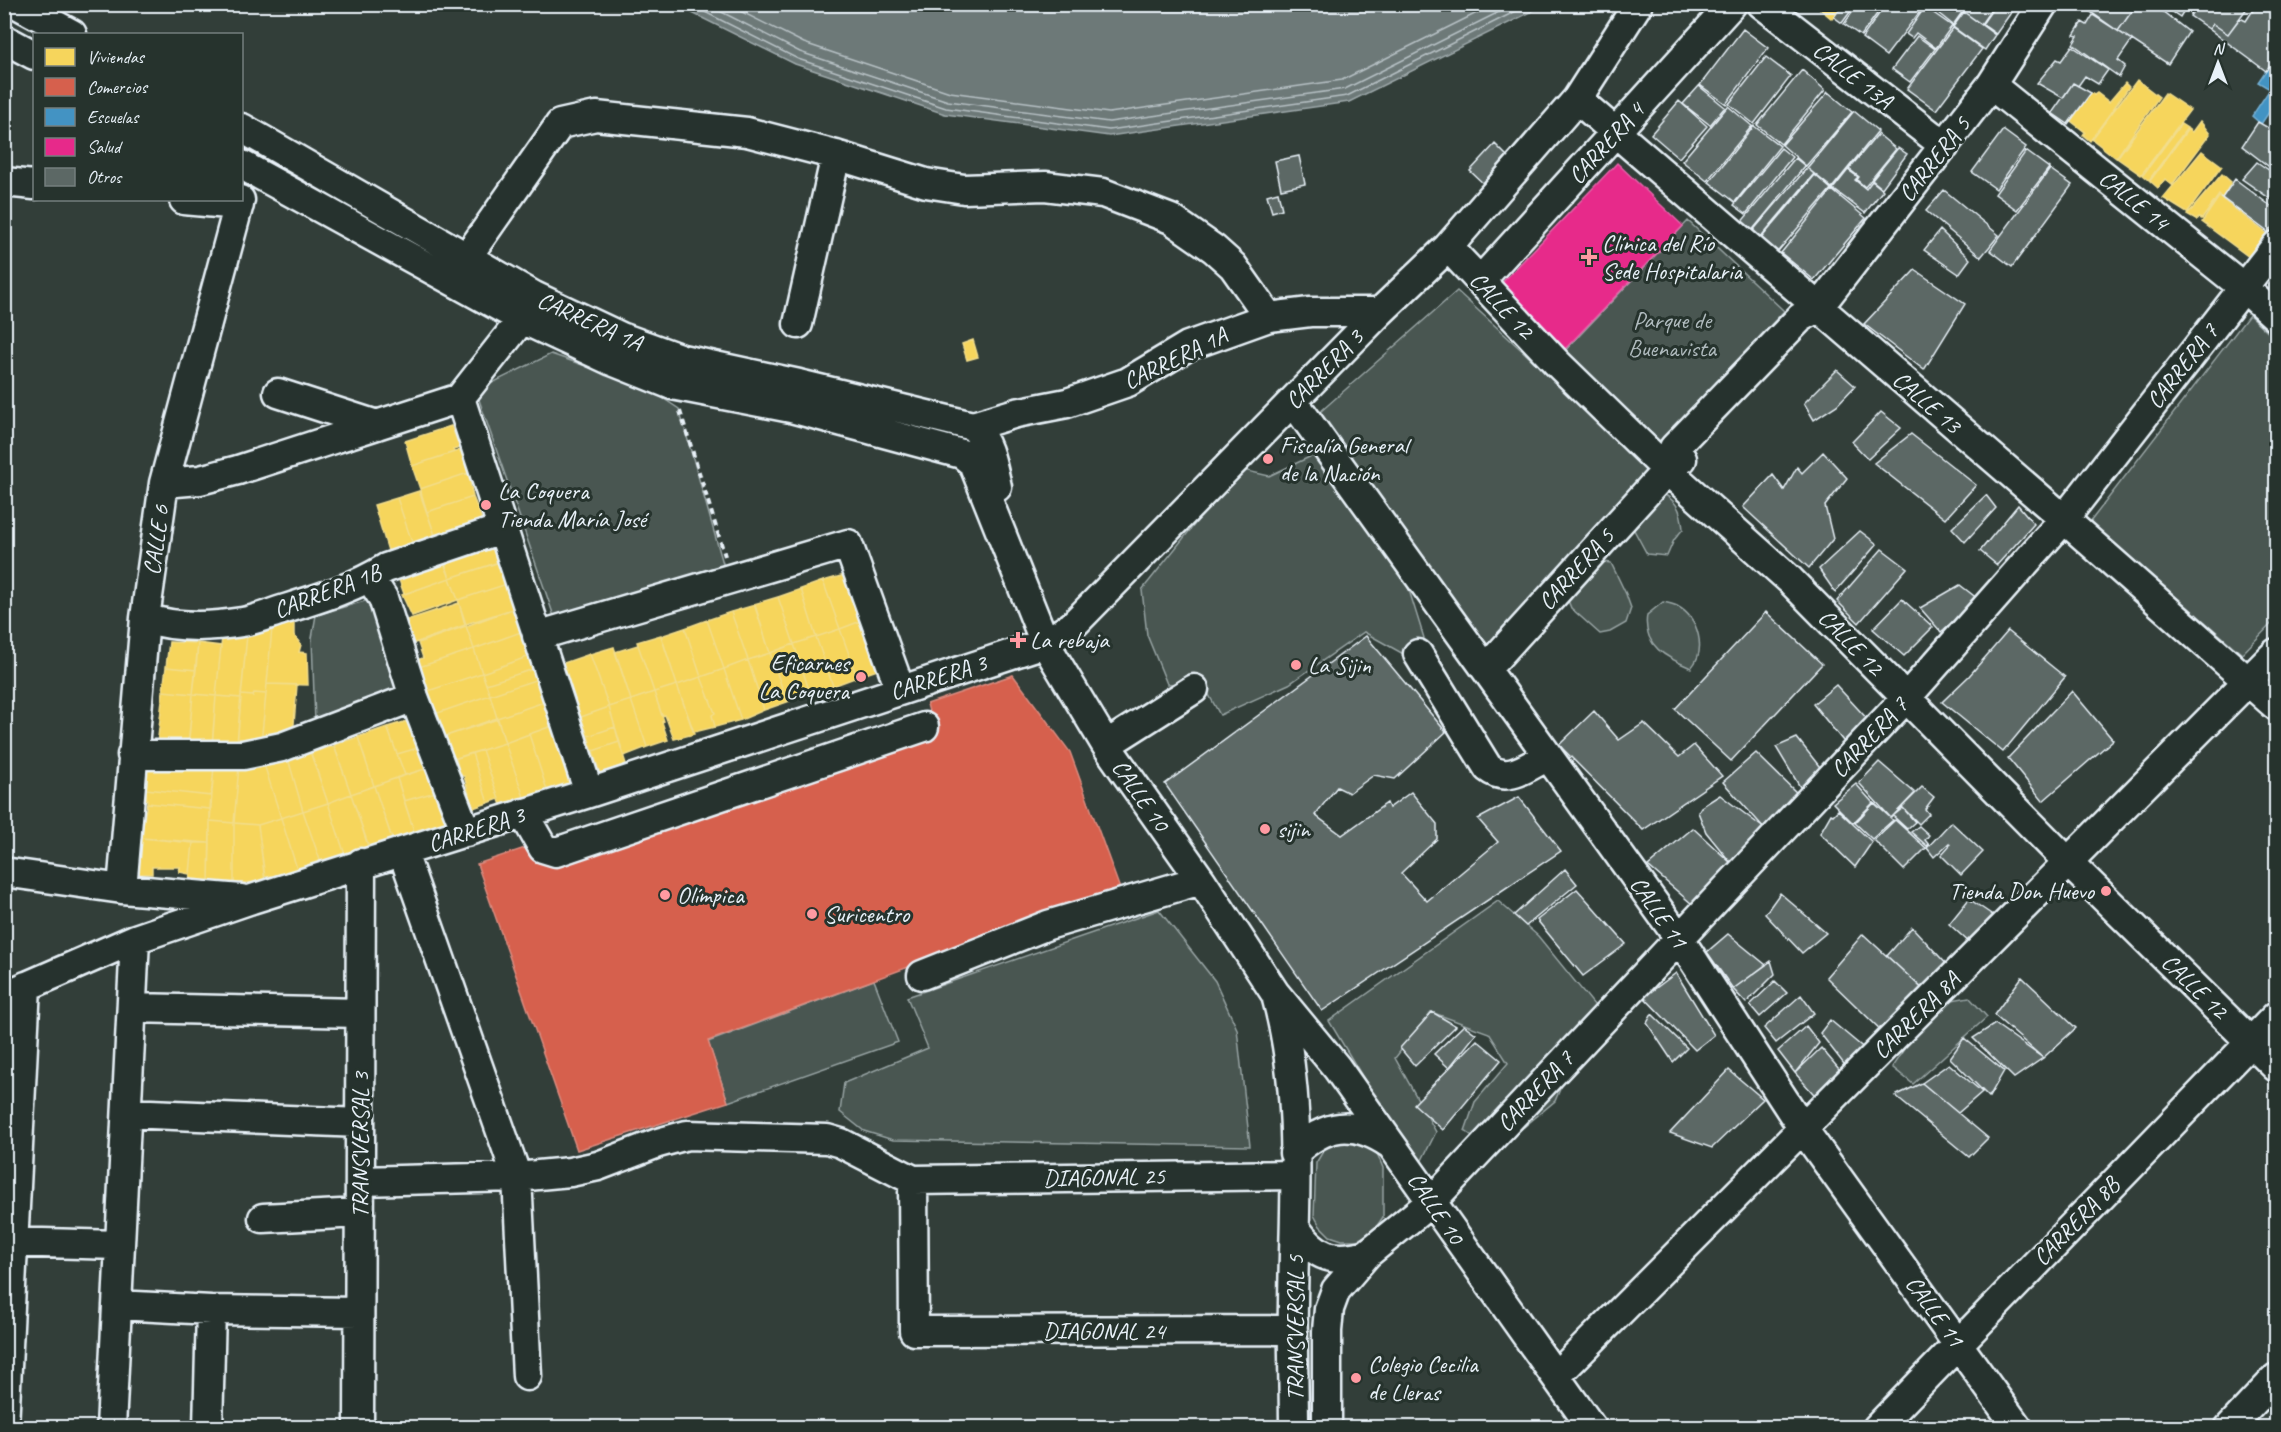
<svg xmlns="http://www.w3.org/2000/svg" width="2281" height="1432" font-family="Caveat,sans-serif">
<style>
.green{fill:#495651;stroke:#98a4a4;stroke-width:1.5}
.water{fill:#6d7978;stroke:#9ea9ab;stroke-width:1.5}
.homes{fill:#f6d55c;stroke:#f2dd8b;stroke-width:1.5}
.shops{fill:#d6604d;stroke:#db8c80;stroke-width:1.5}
.schools{fill:#4393c3;stroke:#74afd3;stroke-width:1.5}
.health{fill:#e7298a;stroke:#e765ab;stroke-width:1.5}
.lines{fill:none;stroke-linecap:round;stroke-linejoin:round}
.shore{stroke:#b7c1c5;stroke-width:1.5}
.building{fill:#5c6865;stroke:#e8f1f8;stroke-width:1.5}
.minor-casing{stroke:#e8f1f8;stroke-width:33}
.path{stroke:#e8f1f8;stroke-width:4;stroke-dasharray:6 4.5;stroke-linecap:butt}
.minor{stroke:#26332d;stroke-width:28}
.poi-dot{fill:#ff9aa2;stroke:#26332d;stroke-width:2}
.labels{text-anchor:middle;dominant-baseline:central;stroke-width:6;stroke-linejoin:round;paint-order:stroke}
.street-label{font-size:24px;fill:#e8f1f8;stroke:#26332d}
.poi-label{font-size:24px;fill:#e8f1f8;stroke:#26332d;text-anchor:start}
.park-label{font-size:24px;fill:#b0bbbe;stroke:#26332d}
</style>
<rect width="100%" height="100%" fill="#323e39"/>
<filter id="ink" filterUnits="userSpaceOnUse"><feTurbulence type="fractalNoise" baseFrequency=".0167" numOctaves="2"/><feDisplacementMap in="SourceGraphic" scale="12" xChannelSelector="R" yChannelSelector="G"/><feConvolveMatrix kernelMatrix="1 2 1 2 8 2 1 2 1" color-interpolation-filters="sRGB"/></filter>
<g filter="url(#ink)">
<!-- green -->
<path class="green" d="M1688,221L1784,311L1656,446L1560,356Z
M1457,291L1656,473L1486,654L1320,412Z
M2249,315L2276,340V619L2242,654L2090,522Z
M551,354L646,387L679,409L726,574L557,625L476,391Z
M1318,453L1400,561L1424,638L1407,656L1364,632L1289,684L1220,715L1202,682L1167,684L1147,635L1142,590L1239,469L1269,476Z
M1658,491C1677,500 1681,509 1683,529L1674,540L1667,556L1647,554L1634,530L1638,518Z
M1596,561L1611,563L1626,594L1631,608L1626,623L1610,632L1600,634L1571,608L1565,593Z
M372,599L399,689L315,723L312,638L316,615Z
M1663,602C1668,603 1673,604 1677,606C1699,618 1707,650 1691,668C1667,658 1642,646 1647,615Z
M1498,901L1538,936L1595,1006L1555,1101L1495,1151L1465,1131L1475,1102L1508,1063L1489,1033L1431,1012L1395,1058L1436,1132L1420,1164L1371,1091L1329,1021Z
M1159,910L1215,981L1237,1029L1250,1146L893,1140L864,1131L840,1112L844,1083L928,1048L907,997Z
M874,980L898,1042L728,1102L708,1042Z
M1969,997L1987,1017L1913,1084L1892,1067L1935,1003Z
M1340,1139L1363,1141L1377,1153L1383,1168V1217L1372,1233L1357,1240H1342L1330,1236L1320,1226L1314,1215L1316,1163L1325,1148Z"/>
<!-- water -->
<path class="water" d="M676,5H1537L1533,11L1349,102L1109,136L945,114L795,64Z"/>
<!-- homes -->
<path class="homes" d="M1814,4H1843L1832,19Z
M2137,80L2159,97L2116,158L2092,139Z
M2125,83L2129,87L2090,141L2083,135L2085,132L2071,121L2091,93L2094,95L2097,93L2109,102Z
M2165,93L2190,110L2141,175L2117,158Z
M2200,121L2210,134L2172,185L2165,179L2158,188L2150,181L2188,129L2192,132Z
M2181,124L2187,128L2149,180L2143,175Z
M2202,151L2222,166L2187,213L2163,198Z
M2222,174L2231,182L2222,198L2219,195L2202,219L2199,218L2196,220L2187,215Z
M2219,197L2270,236L2253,260L2202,222Z
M973,340L978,357L967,360L962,344Z
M451,426L460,448L453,450L454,452L412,466L405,441Z
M461,450L468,473L420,489L412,466Z
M468,473L473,497L427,512L420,489Z
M419,491L436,538L415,551L397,498Z
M473,497L484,525L436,538L427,512Z
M397,498L413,545L389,554L374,505Z
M489,538L497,563L450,578L442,553Z
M441,556L450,578L404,594L397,574Z
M505,560L513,582L458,600L450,578Z
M852,573L866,619L840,629L823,581Z
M450,578L458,600L412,616L402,595Z
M823,581L840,629L816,637L801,589Z
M513,582L521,606L466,624L458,600Z
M801,589L816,637L794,644L778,597Z
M778,597L794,644L770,653L754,604Z
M459,603L465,625L412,644L404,621Z
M755,605L770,653L748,660L731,612Z
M521,606L529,629L474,649L466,626Z
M731,612L748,660L724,669L707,620Z
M866,619L883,668L857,677L840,629Z
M294,620V635L301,645L299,652L307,653L308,685L267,684L272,628Z
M707,620L724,669L701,677L685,628Z
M466,626L474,649L419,667L417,660L423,658L418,643Z
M272,628L266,694L254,693L253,696L241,695L247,635Z
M685,628L701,677L677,685L661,636Z
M529,629L536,654L482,673L474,649Z
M840,629L857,677L833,686L816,637Z
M247,635L241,698L216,696L222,637Z
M661,635L677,685L654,692L637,642Z
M816,637L833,686L810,693L794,644Z
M169,642L198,643L196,670L166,667Z
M198,643L221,646L216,696L193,694Z
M794,644L810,693L787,702L770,653Z
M638,645L654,692L631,700L615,652Z
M614,647L631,700L609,707L590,654Z
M474,649L482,673L425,692L416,668Z
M770,653L787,702L764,710L748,660Z
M536,654L540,667L486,684L482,673Z
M590,654L609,707L581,717L561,664Z
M748,660L764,710L741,720L724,669Z
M166,667L196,670L193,694L163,691Z
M540,667L544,677L490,695L486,684Z
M724,669L741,720L715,727L712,715L715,713L701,677Z
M482,673L490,695L432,715L425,692Z
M544,677L550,700L497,718L490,695Z
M701,677L715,713L712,715L715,727L694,732L677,685Z
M267,684L297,685L293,737L262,734Z
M677,685L694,734L674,739L665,715L662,716L654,692Z
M163,691L193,694L188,750L157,747Z
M654,692L664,721L662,722L668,740L647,747L631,700Z
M254,693L266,694L261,743L237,744L241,695L253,696Z
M193,694L216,696L212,749L188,746Z
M490,695L497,718L443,737L435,714Z
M216,696L241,698L237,746L212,744Z
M553,699L560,723L505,743L497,718Z
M631,700L647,747L624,756L609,707Z
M609,707L615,727L588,736L581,717Z
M498,719L505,743L451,760L443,737Z
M411,720L418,748L397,754L387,727Z
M558,724L575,780L547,790L529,734Z
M387,727L405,775L374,786L358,737Z
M615,727L619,742L593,751L588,736Z
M529,734L547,790L524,797L505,743Z
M358,737L374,786L351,794L334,745Z
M619,742L626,764L600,773L593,751Z
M505,743L524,797L501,805L482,750Z
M308,746L328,803L303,811L287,755Z
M334,746L351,794L328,803L311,753Z
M425,746L431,767L405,775L397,754Z
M482,750L499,799L488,803L472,753Z
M472,753L488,803L473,808L464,776H460L456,758Z
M287,755L303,811L281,818L263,761Z
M148,759L214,767L211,796L146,789Z
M263,761L281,818L258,825L234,823L239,766Z
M214,765L239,766L234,823L210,821Z
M431,767L439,791L404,801L397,778Z
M397,778L415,834L393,841L374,786Z
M374,786L394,845L371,853L351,794Z
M146,789L211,796L210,809L147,803Z
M439,791L448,824L415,834L404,801Z
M351,794L369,849L346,858L328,803Z
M147,803L210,809V843L141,838Z
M328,803L346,858L322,866L303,811Z
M303,811L322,866L298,872L281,818Z
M281,818L298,872L265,877L258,825Z
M210,821L234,823V883H209Z
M234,823L258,825L265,882L234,883Z
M141,838L193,843L190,874L179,872L180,867H152V874H137Z
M193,843H210L209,883H189Z"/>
<!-- shops -->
<path class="shops" d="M1013,675L1070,752L1120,889L708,1041L728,1102L577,1150L477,864L534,845L934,730L927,704Z"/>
<!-- schools -->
<path class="schools" d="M2276,56V102L2261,124L2252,116L2270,89L2258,82Z"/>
<!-- health -->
<path class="health" d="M1617,163L1683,226L1562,352L1496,289Z"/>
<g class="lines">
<!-- shore -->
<path class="shore" d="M689,4L798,59L946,108L1109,130L1347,96L1530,4
M706,4L800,52L948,101L1109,122L1345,89L1515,4
M726,4L804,43L950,92L1109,113L1342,80L1495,4"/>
</g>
<!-- building -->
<path class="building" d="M1843,4H1856L1842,23L1834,17Z
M1858,4H1884L1861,36L1844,24Z
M1886,4L1925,5L1886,56L1862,38Z
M1927,4H1968L1953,25Z
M1970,4H1995L1981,24L1964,12Z
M1996,4H2017L1996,34L1982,24Z
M2092,4H2137L2118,31L2088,10Z
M2137,4H2153L2189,32L2168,64L2118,31Z
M2161,4H2188L2180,17Z
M2198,4H2250L2228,34L2213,24L2209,29L2190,16Z
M2257,4H2276V56L2266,71L2209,29L2213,24L2228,34L2240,18L2246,21Z
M1925,7L1952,26L1936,48L1916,33L1912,38L1906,34Z
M1964,12L1995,35L1985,50L1953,27Z
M2093,15L2132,40L2118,60L2125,66L2119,77L2073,44L2078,36L2074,35L2082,22L2087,25Z
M1953,28L1982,49L1936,110L1907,89Z
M1743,29L1768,48L1726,104L1700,85Z
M1917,36L1935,49L1910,82L1892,69Z
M2072,46L2108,70L2098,84L2085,76L2078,86L2073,83L2063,98L2037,83L2057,59L2061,61Z
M1766,57L1791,76L1754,124L1729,104Z
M1802,70L1825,90L1781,144L1757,125Z
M2073,83L2091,93L2068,124L2052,113Z
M1699,86L1725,107L1710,125L1683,104Z
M1828,92L1852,112L1806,166L1782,145Z
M1679,101L1707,126L1679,158L1651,134Z
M1728,106L1752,126L1707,181L1682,161Z
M1854,111L1878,131L1832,188L1807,168Z
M2276,120V172L2242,146L2258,122L2270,129Z
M1754,126L1780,146L1735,202L1709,182Z
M2003,130L2026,147L1996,189L1972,172Z
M1878,134L1896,149L1865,187L1857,180L1859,177L1849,169Z
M1495,144L1509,158L1485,185L1470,171Z
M1781,148L1792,157L1746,214L1734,205Z
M1898,148L1907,154L1882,188L1872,180Z
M2026,151L2049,168L2017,210L1995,194Z
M1299,156L1305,184L1281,189L1275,161Z
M1795,158L1805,166L1750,233L1739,225Z
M2257,162L2276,175V196L2272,200L2242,179Z
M1807,168L1814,174L1758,240L1750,234Z
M2050,169L2072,185L2012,267L1990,250Z
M1848,170L1858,177L1855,180L1866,189L1872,181L1883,190L1865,213L1833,189Z
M1815,175L1831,189L1774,256L1758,242Z
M2235,179L2276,210V223L2269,233L2222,198Z
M1832,190L1866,218L1814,280L1781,253Z
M1944,190L1999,235L1981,257L1926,211Z
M1278,192L1282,209L1272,212L1267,195Z
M1940,230L1970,259L1959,274L1924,250Z
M1915,270L1965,304L1924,370L1864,324Z
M1837,370L1855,386L1837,405L1814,420L1804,403Z
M1881,412L1901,428L1868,459L1852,442Z
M1911,434L1976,485L1945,519L1874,463Z
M1823,452L1847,478L1825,506L1833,539L1809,568L1743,507L1773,475L1784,490L1797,467L1802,473Z
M1986,495L1996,508L1965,542L1952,528Z
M2018,505L2034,524L1997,565L1980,551Z
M1860,531L1877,544L1835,592L1819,569Z
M1882,549L1907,568L1859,623L1837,601Z
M1960,585L1978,599L1941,632L1920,608Z
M1902,599L1933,627L1904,656L1873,629Z
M1766,612L1822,664L1731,761L1675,709Z
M2008,631L2065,677L2003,752L1942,702L1969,676Z
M1366,636L1446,732L1395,779L1374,775L1349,793L1337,787L1315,815L1342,835L1387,803L1389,808L1411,792L1437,824V839L1401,873L1427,901L1498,842L1478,819L1519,797L1561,851L1322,1011L1165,784Z
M1836,685L1871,723L1848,747L1813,704Z
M2072,691L2113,740L2043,801L2008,758Z
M1594,711L1619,740L1644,723L1679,757L1694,745L1722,776L1643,830L1559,745Z
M1797,738L1823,771L1803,792L1776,747Z
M1756,753L1803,799L1765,829L1723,782Z
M1879,762L1915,793L1891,818L1859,783Z
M1856,784L1873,803L1853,823L1833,803Z
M1922,787L1934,797L1925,809L1929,814L1919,824L1902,807Z
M1720,795L1765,829L1731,863L1706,832L1698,812L1701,807Z
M1874,803L1893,820L1872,839L1855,823Z
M1903,808L1915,822L1907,829L1893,816Z
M1838,810L1872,842L1855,867L1820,833L1831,814L1833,815Z
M1895,820L1926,848L1904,870L1874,840Z
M1951,822L1983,852L1961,875L1941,855L1950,845L1949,843L1934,857L1927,848Z
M1919,826L1929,835L1925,840L1929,845L1927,846L1911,832Z
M1693,828L1731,863L1692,904L1648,866Z
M1565,869L1577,884L1526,926L1514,915Z
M1577,889L1626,944L1583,976L1537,920Z
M1780,893L1826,933L1802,953L1765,914Z
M1969,899L2000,920L1972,945L1949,924Z
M1912,927L1951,969L1925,991L1887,956Z
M1728,934L1766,965L1733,989L1707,952Z
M1863,934L1929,995L1886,1035L1826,977Z
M1771,961L1775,974L1746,1003L1733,989Z
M1676,973L1714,1035L1695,1050L1644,997Z
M2022,977L2076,1028L2043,1058L1994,1015Z
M1775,981L1787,993L1760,1017L1750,1005Z
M1801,995L1814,1013L1776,1043L1764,1028Z
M1432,1012L1456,1026L1415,1066L1400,1048Z
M1652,1014L1687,1048L1673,1062L1647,1023Z
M1830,1020L1866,1050L1847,1068L1820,1033Z
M1995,1024L2043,1058L2014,1078L1973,1038Z
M1464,1025L1476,1034L1449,1068L1434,1054Z
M1806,1026L1819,1043L1795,1073L1778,1051Z
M1964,1038L2004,1071L1989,1097L1950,1058Z
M1477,1040L1501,1060L1443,1130L1414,1104Z
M1821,1048L1845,1076L1820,1101L1795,1073Z
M1949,1064L1982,1092L1958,1113L1922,1083Z
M1729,1070L1763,1099L1712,1148L1670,1133Z
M1922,1083L1988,1138L1969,1157L1895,1096Z"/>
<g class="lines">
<!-- minor casing -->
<g class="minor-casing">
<path id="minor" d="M17,4L72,34
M1762,4L1945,146
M4,39L34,55
M1991,85L2243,287L2276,317
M1577,99L2064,519L2276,706
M242,128L534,296L621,337L682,359L799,384L973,426C989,443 992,465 997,487
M242,165L522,319L612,361L672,385L791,408L962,454L973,463L1045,643L1106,745L1201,880L1275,993L1337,1068L1592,1428
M4,182L34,185
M184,200L239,205
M1448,247L1556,362L1667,470L1790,580L2068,862L2276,1067
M467,257L560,124L596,116L747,132L836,155L926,183L964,189L1045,186L1103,193L1171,219L1214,249L1233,266L1269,317
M1480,281L1732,4
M798,324L836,155
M278,393L377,425
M460,398L589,793
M1293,401L1679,938L1803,1129L2018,1428
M973,426L1016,413L1067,403L1128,382L1188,346L1269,317L1310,312H1380
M1667,470L1674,448L1801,317L1818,308L1991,85L2043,4
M164,483L200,480L238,470L460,398L522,319
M370,578L383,598L414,697L466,832
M145,618C175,628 212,627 242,622C256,620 269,614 282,610C317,599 354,588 386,568L504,528
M537,636L848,544L900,689
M1418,654L1488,768C1508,784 1528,766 1548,756
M1486,669L1667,470L1682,459
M1106,745L1194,689
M132,755H243L282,747L414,697
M523,813L543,848L556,852L924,727
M403,853L517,1177L527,1376
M4,872L122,889L241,899
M122,889L145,618L164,483L240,200
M922,975L1048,925L1201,880
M4,996L135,939L252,899L589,793L1045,643L1072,626L1380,312L1448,247L1577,99L1638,4
M1277,999C1304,1099 1294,1202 1293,1304C1292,1345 1294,1386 1294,1428
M132,1008L360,1013
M127,1113L360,1123
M1294,1153C1326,1123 1353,1119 1390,1144
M913,1180L914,1331L1293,1330
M360,1181L517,1177L570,1172L598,1166L658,1143L687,1135L827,1139L841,1143L913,1180L1294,1175
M263,1218L360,1213
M1296,1229C1317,1258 1333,1263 1367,1254
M4,1242L120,1245
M117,1305L211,1310L359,1312
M1556,1376L2276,653
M4,1427L26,986
M111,1428L135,939
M208,1428L211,1310
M359,1428L361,863
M1327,1428V1331L1329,1309L1336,1290L1367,1254L1431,1202L1906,698L2064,519L2276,246
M1877,1428L2276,1016
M2229,1428L2276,1378"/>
</g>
<!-- path -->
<path class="path" d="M680,411L725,556"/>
<!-- minor -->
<use href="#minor" class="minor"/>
</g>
</g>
<!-- markers -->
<g class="poi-dot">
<path d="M1586 248h6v6h6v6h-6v6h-6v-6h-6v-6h6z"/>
<circle cx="1268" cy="459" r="6"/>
<circle cx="486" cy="505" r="6"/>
<path d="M1015 631h6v6h6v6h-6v6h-6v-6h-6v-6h6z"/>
<circle cx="1296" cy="665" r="6"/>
<circle cx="861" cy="677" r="6"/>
<circle cx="1265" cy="829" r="6"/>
<circle cx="2106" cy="891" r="6"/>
<circle cx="665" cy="895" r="6"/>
<circle cx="812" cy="914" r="6"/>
<circle cx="1356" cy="1378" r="6"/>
</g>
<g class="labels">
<!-- street labels -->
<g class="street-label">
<text transform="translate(1853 75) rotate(38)">CALLE 13A</text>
<text transform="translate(1606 143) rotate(-48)">CARRERA 4</text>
<text transform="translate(1934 159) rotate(-52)">CARRERA 5</text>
<text transform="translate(2134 200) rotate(39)">CALLE 14</text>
<text transform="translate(1502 305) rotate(47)">CALLE 12</text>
<text transform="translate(590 321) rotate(24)">CARRERA 1A</text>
<text transform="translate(1175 358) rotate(-26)">CARRERA 1A</text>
<text transform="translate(2182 366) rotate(-52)">CARRERA 7</text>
<text transform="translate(1324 369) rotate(-46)">CARRERA 3</text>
<text transform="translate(1927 402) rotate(41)">CALLE 13</text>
<text transform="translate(156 540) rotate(-82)">CALLE 6</text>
<text transform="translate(1576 569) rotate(-48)">CARRERA 5</text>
<text transform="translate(327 591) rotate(-21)">CARRERA 1B</text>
<text transform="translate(1851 642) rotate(46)">CALLE 12</text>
<text transform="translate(938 677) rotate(-18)">CARRERA 3</text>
<text transform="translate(1869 737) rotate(-47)">CARRERA 7</text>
<text transform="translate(1141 795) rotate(55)">CALLE 10</text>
<text transform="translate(476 829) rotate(-18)">CARRERA 3</text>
<text transform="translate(1659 912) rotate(55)">CALLE 11</text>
<text transform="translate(2195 986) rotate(44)">CALLE 12</text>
<text transform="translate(1916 1015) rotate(-45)">CARRERA 8A</text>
<text transform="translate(1535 1091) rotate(-47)">CARRERA 7</text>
<text transform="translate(360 1145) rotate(-90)">TRANSVERSAL 3</text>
<text transform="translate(1104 1177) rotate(-1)">DIAGONAL 25</text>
<text transform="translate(1436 1208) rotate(56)">CALLE 10</text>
<text transform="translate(2076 1221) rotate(-46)">CARRERA 8B</text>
<text transform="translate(1935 1311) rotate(54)">CALLE 11</text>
<text transform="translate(1295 1328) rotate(-90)">TRANSVERSAL 5</text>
<text x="1104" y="1331">DIAGONAL 24</text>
</g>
<!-- poi labels -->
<g class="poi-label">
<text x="1602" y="243">Clínica del Río<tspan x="1602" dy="28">Sede Hospitalaria</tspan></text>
<text x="1280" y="445">Fiscalía General<tspan x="1280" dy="28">de la Nación</tspan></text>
<text x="498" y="491">La Coquera<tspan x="498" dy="28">Tienda María José</tspan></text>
<text x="1030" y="640">La rebaja</text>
<text x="849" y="663" text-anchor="end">Eficarnes<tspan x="849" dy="28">La Coquera</tspan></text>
<text x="1308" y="665">La Sijin</text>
<text x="1277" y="829">sijin</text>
<text x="2094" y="891" text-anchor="end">Tienda Don Huevo</text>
<text x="677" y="895">Olímpica</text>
<text x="824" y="914">Suricentro</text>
<text x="1368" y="1364">Colegio Cecilia<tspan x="1368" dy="28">de Lleras</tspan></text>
</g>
<!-- park labels -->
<g class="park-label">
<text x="1672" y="320">Parque de<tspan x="1672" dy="28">Buenavista</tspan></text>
</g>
</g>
<!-- margin -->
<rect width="2281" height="1432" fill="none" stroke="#26332d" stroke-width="24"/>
<rect x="12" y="12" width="2257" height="1408" fill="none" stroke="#e8f1f8" stroke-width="2" filter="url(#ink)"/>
<!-- legend -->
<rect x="33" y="33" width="210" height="168" fill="#26332d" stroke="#747f7e" stroke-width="1.5"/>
<rect x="45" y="48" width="30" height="18" fill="#f6d55c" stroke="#747f7e" stroke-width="1.5"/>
<text x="87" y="63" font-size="18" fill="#e8f1f8">Viviendas</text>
<rect x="45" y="78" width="30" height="18" fill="#d6604d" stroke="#747f7e" stroke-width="1.5"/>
<text x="87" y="93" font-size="18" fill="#e8f1f8">Comercios</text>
<rect x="45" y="108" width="30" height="18" fill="#4393c3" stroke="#747f7e" stroke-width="1.5"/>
<text x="87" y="123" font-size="18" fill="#e8f1f8">Escuelas</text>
<rect x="45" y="138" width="30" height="18" fill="#e7298a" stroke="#747f7e" stroke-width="1.5"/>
<text x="87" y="153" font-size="18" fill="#e8f1f8">Salud</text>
<rect x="45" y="168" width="30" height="18" fill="#5c6865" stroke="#747f7e" stroke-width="1.5"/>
<text x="87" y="183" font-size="18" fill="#e8f1f8">Otros</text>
<!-- north arrow -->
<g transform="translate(2218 63)" stroke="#26332d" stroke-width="4.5" paint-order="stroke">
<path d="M0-4.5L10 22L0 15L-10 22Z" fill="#e8f1f8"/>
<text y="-9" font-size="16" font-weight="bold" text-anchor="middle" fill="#e8f1f8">N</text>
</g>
</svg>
